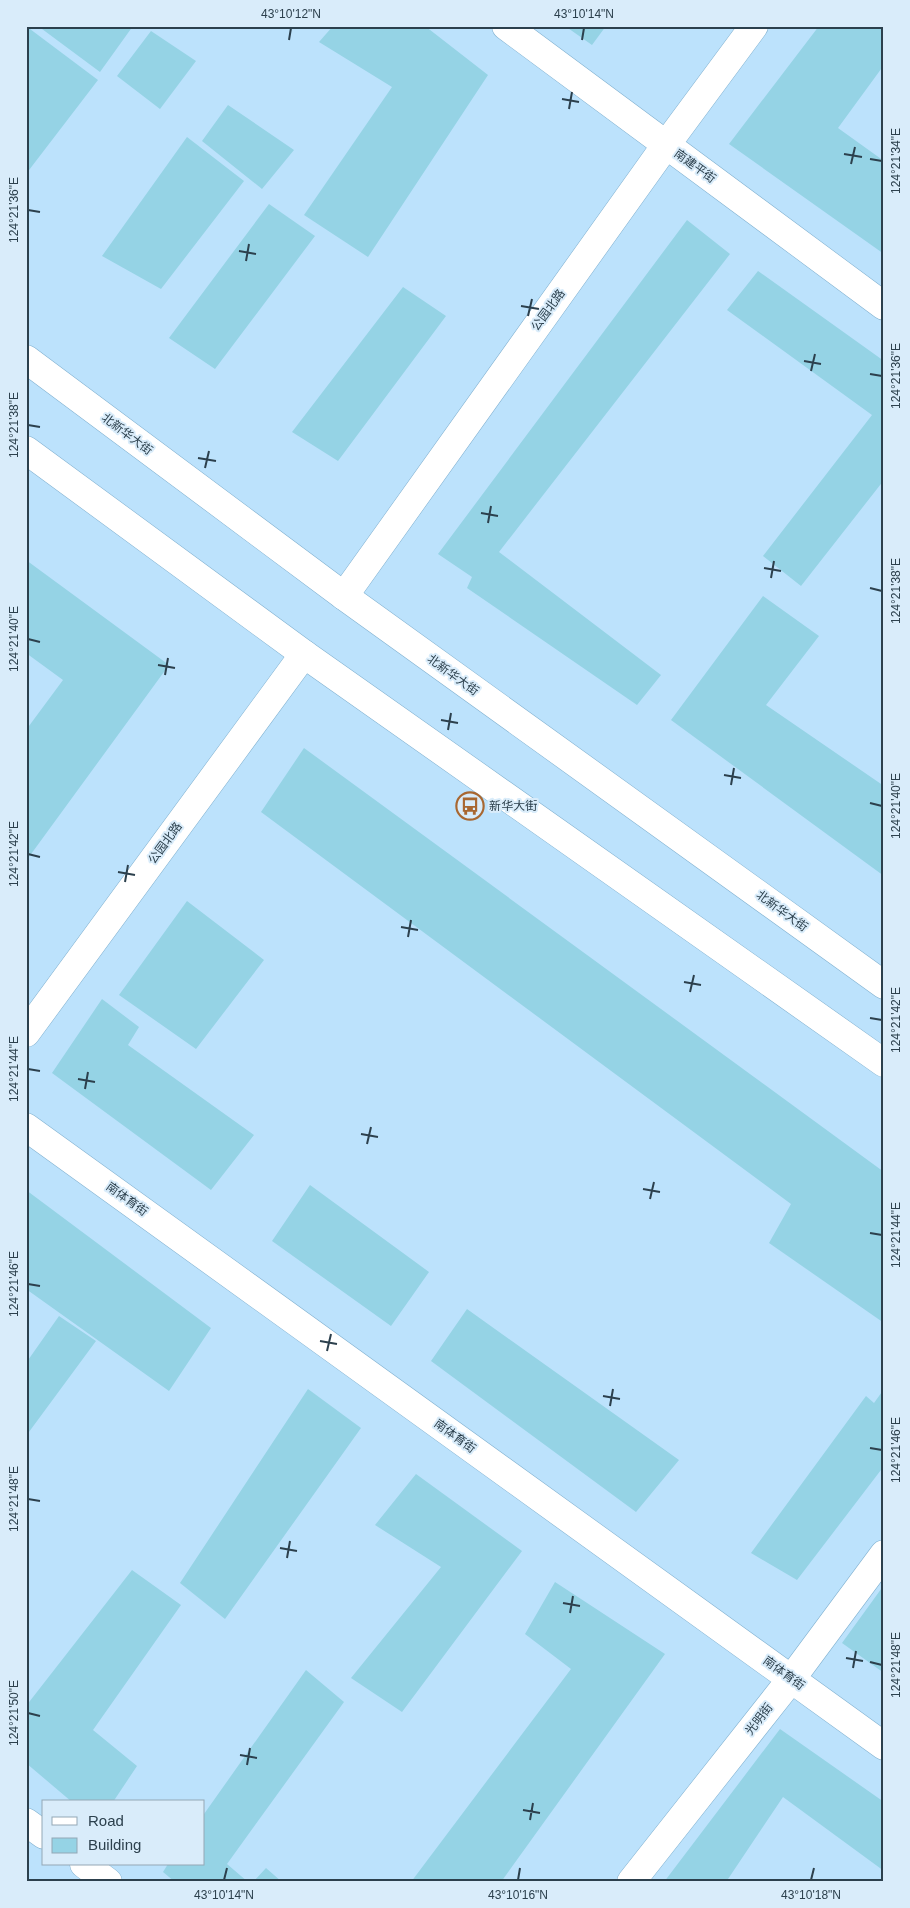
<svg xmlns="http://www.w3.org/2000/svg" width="910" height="1908" font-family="Arial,'Noto Sans SC',sans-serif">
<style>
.building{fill:#95d3e5}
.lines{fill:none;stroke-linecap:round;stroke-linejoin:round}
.street-casing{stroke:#81b1d0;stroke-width:29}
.primary-casing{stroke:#81b1d0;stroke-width:29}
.street{stroke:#fff;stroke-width:28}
.primary{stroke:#fff;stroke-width:28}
.ticks{fill:none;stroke:#2c404d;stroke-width:2}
.labels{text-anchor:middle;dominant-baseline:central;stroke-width:4;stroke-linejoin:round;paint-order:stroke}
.street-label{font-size:12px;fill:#2c404d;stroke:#d9ecfa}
.poi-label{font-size:12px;fill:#2c404d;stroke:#d9ecfa;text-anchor:start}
.neatline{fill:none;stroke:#2c404d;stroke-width:2}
.ticks-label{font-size:12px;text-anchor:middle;fill:#2c404d}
</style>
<rect width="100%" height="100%" fill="#bce2fc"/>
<!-- building -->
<path class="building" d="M26,26L98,80L26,174Z
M38,26H133L100,72Z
M333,26H425L488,75L368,257L304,215L392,87L319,42Z
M565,26H606L592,45Z
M819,26H884V65L838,128L884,161V254L729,144Z
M151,31L196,61L160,109L117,76Z
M228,105L294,150L262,189L202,141Z
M187,137L244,181L161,289L102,256Z
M269,204L315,236L215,369L169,338Z
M687,220L730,254L499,552L661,675L637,705L467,588L472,577L438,554Z
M758,271L884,361V480L801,586L763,556L872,415L727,310Z
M403,287L446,316L338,461L292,432Z
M26,560L169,665L26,861V730L63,680L26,653Z
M763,596L819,636L766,705L884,786V876L671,720Z
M304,748L884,1172V1323L769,1243L791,1204L261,812Z
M187,901L264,960L196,1049L119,995Z
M102,999L139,1027L128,1045L254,1135L211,1190L52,1073Z
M310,1185L429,1272L391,1326L272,1241Z
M26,1190L211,1328L169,1391L26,1289Z
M467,1309L679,1460L636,1512L431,1361Z
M59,1316L96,1341L26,1436V1363Z
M308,1389L361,1428L225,1619L180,1583Z
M884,1389V1466L797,1580L751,1553L866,1396L874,1403Z
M416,1474L522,1551L402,1712L351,1678L441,1567L375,1525Z
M132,1570L181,1605L93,1730L137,1766L113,1802H72L26,1763V1706Z
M555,1582L665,1654L501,1882H411L571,1669L525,1634Z
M884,1585V1673L842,1643Z
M306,1670L344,1702L227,1864L248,1882H175L163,1872L168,1864H204V1814Z
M780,1729L884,1802V1871L783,1797L726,1882H664Z
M266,1868L282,1882H253Z"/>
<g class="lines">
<!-- street casing -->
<g class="street-casing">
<path id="street" d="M506,26L884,306
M344,596L666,145L754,26
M26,1033L304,654
M26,1127L884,1746
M26,1822L44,1835
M84,1864L108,1882
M631,1882L792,1678L884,1554"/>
</g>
<!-- primary casing -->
<g class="primary-casing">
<path id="primary" d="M26,359L344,596L884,985
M26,450L304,654L884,1063"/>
</g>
<!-- street -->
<use href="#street" class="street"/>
<!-- primary -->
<use href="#primary" class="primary"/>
</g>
<!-- ticks -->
<path class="ticks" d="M289,40L291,28M582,40L584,28M562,99L579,102M569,109L572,92M844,154L862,157M870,159L882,161M851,164L855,147M28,210L40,212M239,251L256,254M246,261L249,244M521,306L539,309M528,316L532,299M804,361L821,364M811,371L815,354M870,374L882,376M28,425L40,427M198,458L216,461M205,468L209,451M481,513L498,516M488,523L491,506M764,568L781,571M771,578L774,561M870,588L882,591M28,639L40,642M158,665L175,668M165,675L168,658M441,720L458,723M448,730L451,713M724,775L741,778M731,785L734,768M870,803L882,806M28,854L40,857M118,872L135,875M125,882L128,865M401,927L418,930M408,937L411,920M684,982L701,985M690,992L694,975M870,1018L882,1020M28,1069L40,1071M78,1079L95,1082M85,1089L88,1072M361,1134L378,1137M367,1144L371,1127M643,1189L660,1192M650,1199L654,1182M870,1233L882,1235M28,1284L40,1286M320,1341L337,1344M327,1351L331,1334M603,1396L620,1399M610,1406L613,1389M870,1448L882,1450M28,1499L40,1501M280,1548L297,1551M287,1558L290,1541M563,1603L580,1606M570,1613L573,1596M846,1658L863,1661M870,1662L882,1665M853,1668L856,1651M28,1713L40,1716M240,1755L257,1758M247,1765L250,1748M523,1810L540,1813M530,1820L533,1803M224,1880L227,1868M518,1880L520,1868M811,1880L814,1868"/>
<!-- icons -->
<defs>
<g id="bus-ring" transform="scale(1.4375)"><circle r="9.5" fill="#d9ecfa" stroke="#a86731" stroke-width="1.5"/><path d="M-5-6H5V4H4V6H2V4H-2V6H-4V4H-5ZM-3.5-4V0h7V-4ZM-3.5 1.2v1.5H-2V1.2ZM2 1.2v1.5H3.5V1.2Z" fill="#a86731"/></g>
</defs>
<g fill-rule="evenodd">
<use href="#bus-ring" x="470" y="806"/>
</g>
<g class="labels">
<!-- street labels -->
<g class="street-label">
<text transform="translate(695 166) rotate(36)">南建平街</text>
<text transform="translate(548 310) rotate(-54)">公园北路</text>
<text transform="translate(127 434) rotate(37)">北新华大街</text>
<text transform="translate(453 675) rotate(36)">北新华大街</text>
<text transform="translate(165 843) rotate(-54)">公园北路</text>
<text transform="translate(782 911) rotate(36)">北新华大街</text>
<text transform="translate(127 1199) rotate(36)">南体育街</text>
<text transform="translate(455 1436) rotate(36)">南体育街</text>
<text transform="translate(784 1673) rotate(36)">南体育街</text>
<text transform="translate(759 1719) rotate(-52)">光明街</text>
</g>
<!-- poi labels -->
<g class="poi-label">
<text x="489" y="806">新华大街</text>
</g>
</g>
<!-- border -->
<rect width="910" height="1908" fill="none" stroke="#d9ecfa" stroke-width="55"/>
<!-- legend -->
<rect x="42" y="1800" width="162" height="65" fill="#d9ecfa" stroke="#94a7b5"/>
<rect x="52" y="1817" width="25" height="8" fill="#ffffff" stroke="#94a7b5"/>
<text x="88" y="1826" font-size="15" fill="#2c404d">Road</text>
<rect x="52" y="1838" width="25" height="15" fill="#95d3e5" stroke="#94a7b5"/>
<text x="88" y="1850" font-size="15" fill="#2c404d">Building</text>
<rect x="28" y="28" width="854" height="1852" class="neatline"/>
<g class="ticks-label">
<text x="291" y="18">43°10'12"N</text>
<text x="584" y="18">43°10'14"N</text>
<text transform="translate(896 161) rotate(-90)" y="4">124°21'34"E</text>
<text transform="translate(14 210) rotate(-90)" y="4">124°21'36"E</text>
<text transform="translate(896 376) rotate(-90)" y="4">124°21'36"E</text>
<text transform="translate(14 425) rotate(-90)" y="4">124°21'38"E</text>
<text transform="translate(896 591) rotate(-90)" y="4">124°21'38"E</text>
<text transform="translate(14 639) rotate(-90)" y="4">124°21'40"E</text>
<text transform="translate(896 806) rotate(-90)" y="4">124°21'40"E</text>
<text transform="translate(14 854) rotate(-90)" y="4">124°21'42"E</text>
<text transform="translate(896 1020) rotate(-90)" y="4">124°21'42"E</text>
<text transform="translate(14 1069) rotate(-90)" y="4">124°21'44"E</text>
<text transform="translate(896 1235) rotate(-90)" y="4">124°21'44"E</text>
<text transform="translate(14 1284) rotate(-90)" y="4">124°21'46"E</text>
<text transform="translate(896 1450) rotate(-90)" y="4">124°21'46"E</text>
<text transform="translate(14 1499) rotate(-90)" y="4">124°21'48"E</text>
<text transform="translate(896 1665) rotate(-90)" y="4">124°21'48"E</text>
<text transform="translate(14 1713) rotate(-90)" y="4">124°21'50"E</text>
<text x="224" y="1899">43°10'14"N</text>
<text x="518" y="1899">43°10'16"N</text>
<text x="811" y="1899">43°10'18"N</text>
</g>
</svg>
